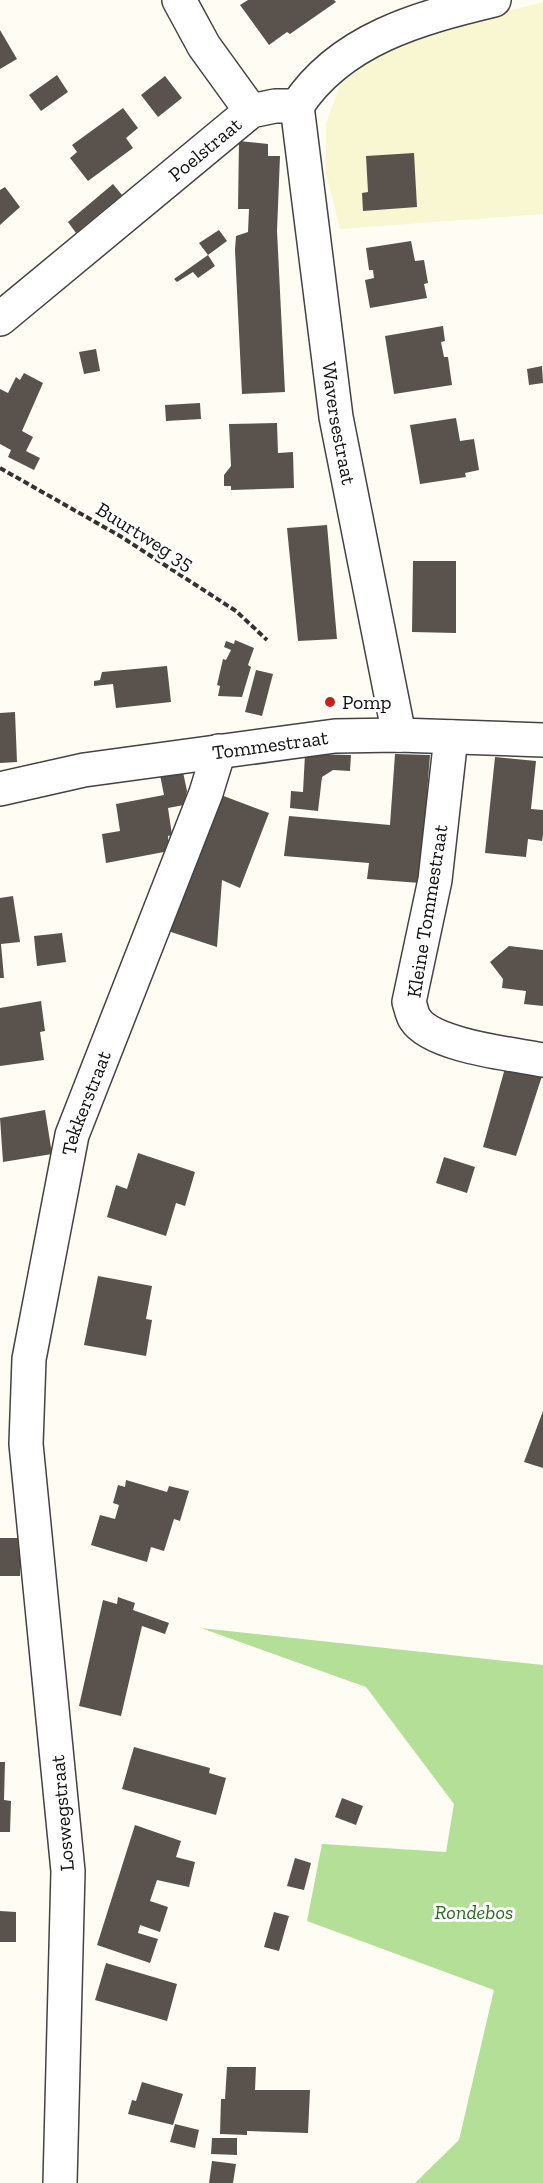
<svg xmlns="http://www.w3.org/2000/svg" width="543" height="2183" font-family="'Zilla Slab',serif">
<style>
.farmland{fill:#f8f7d1}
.forest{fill:#b3df97}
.building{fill:#5a524c}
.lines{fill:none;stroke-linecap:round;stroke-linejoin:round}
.street-casing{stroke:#434343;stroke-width:36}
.path{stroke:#323232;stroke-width:4;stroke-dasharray:6 3;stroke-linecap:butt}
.street{stroke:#fff;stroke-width:33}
.poi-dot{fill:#cc1f1c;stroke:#fff;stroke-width:2}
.labels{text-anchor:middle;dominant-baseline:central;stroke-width:6;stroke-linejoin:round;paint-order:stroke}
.street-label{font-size:20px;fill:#101010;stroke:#fff}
.poi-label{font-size:20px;fill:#101010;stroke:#fff;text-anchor:start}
.park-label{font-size:20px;font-style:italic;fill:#276e1a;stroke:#fff}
</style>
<rect width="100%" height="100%" fill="#fffdf3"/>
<!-- farmland -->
<path class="farmland" d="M543,2V214L340,229L326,173V124L340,84L397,40Z"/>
<!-- forest -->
<path class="forest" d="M201,1628L543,1665V2183H415L459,2140L494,1990L307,1921L322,1844L446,1852L454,1804L366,1687Z"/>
<!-- building -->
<path class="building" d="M248,0H334L336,2L290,34L287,32L269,45L240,5Z
M0,30L17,59L0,69Z
M57,75L68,92L41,111L29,95Z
M165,76L182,98L158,117L141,95Z
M123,108L138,128L126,138L133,148L88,181L70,158L77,152L72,145Z
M239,141L268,144V156H280L277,231L285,392L242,394L235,250L236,236L248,232L249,209H238Z
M414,153L417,207L363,211L362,193L368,192L366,156Z
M113,184L122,195L76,233L68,222Z
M5,187L20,207L0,225V190Z
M219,230L227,241L208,255L215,266L198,278L193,272L177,282L174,279L208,255L199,243Z
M411,241L415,261L424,260L428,283L424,284L427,298L370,308L365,280L374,278L373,270H369L366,248Z
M443,326L445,341L441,342L444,357H448L452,385L394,394L385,336Z
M96,349L100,371L84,374L79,352Z
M542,366L543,383L529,385L527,369Z
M24,373L43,383L22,431L33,437L26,451L40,458L34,470L8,457L11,450L0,444V389L8,393L16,377L20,380Z
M200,403L201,419L166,421L165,405Z
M456,418L460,441L474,439L479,470L465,473L466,477L420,484L410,425Z
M277,423L278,453L293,452L294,488L231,490V486H224V475L231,466L229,424Z
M327,525L337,639L298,641L287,528Z
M413,561H456V633L412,632Z
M235,640L254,648L248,665L251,667L242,697L218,696L220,686L217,685L223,659L226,660L231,650L224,647L226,641L234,644Z
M167,666L171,702L116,708L113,684L94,686V681L100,680L102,672Z
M256,670L273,674L262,716L245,712Z
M15,712L17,762L0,763V713Z
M305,754L351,755L350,771L333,770L322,777L318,811L290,808L291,791L303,792Z
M395,754L430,755L420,883L367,879L369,863L284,856L289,816L390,825Z
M495,757L536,761L531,809L543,810V835L542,841L528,839L526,857L485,853Z
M183,772L187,791L184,805L168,808L172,835L168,836L169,851L106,863L102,834L120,831L116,804L164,795L160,775Z
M221,795L269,813L240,888L222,880L217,947L168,931Z
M13,896L20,942L1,944L4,978H0V898Z
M62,933L66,962L37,966L34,936Z
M509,946L543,950V1006L524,1004L526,991L502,988L503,979L490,962Z
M41,1001L45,1031L40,1032L44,1060L0,1066V1008Z
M507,1061L543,1073L516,1156L483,1147Z
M45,1110L52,1154L3,1162L0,1118Z
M138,1153L195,1172L185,1206L176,1203L166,1236L107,1217L116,1185L127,1189Z
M444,1157L475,1167L467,1193L436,1183Z
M98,1276L152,1286L146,1319L152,1320L146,1356L84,1345Z
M543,1411V1468L524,1462Z
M126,1480L167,1492L169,1486L189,1491L180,1521L174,1519L164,1551L151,1547L147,1562L91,1545L100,1515L115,1519L119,1505L113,1503L118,1485L125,1487Z
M0,1538H20V1576H0Z
M118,1597L135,1603L133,1610L169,1623L165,1634L142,1626L121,1716L79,1706L103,1600L117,1604Z
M134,1747L210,1768L209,1773L226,1778L216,1815L122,1789Z
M0,1762H5L4,1800L11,1801L10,1832H0Z
M342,1798L363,1806L356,1825L335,1817Z
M135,1825L181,1841L176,1857L195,1862L189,1887L157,1880L150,1901L168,1907L160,1932L140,1925L138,1933L158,1939L150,1963L97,1945Z
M295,1858L311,1863L304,1890L287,1886Z
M0,1911L16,1912V1942H0Z
M274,1912L289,1916L279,1951L264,1947Z
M106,1963L177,1984L167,2021L95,2000Z
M227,2067H256L255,2090H310L308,2133L247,2131V2135L220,2134L221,2099H225Z
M142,2082L183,2094L173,2125L128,2114L132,2100L136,2101Z
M175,2124L199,2130L195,2148L170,2142Z
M212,2138H237V2155L211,2154Z
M212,2161L236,2164L233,2183H209Z"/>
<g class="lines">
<!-- street casing -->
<g class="street-casing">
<g id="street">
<path d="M179,0L204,46L251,111"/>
<path id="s1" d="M297,106L336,417L399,735"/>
<path d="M297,106C341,39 419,18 494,0"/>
<path id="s2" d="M0,319L251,111L275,106H297"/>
<path d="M451,737L435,880L409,1002C411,1007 412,1015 415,1019C432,1046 512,1054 543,1060"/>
<path id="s3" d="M0,789L84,770L335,736L399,735L543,740"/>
<path id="s4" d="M60,2183L68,1871L26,1444L29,1359L72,1135L206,793L219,751"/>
</g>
</g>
<!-- path -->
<path class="path" d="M0,468L120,536L236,611L267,640"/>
<!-- street -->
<use href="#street" class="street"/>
</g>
<!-- markers -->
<circle class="poi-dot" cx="330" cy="702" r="6"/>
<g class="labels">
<!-- street labels -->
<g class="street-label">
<text stroke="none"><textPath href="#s2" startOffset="266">Poelstraat</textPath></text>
<text stroke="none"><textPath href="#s1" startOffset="320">Waversestraat</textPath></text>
<text transform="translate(145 536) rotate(32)">Buurtweg 35</text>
<text stroke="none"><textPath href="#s3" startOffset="274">Tommestraat</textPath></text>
<text transform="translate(427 911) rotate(-81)">Kleine Tommestraat</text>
<text stroke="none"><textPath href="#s4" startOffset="1089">Tekkerstraat</textPath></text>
<text transform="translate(62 1813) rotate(-95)">Loswegstraat</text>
</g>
<!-- poi labels -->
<g class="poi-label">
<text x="342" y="702">Pomp</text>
</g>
<!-- park labels -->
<g class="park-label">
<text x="474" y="1912">Rondebos</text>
</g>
</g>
</svg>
